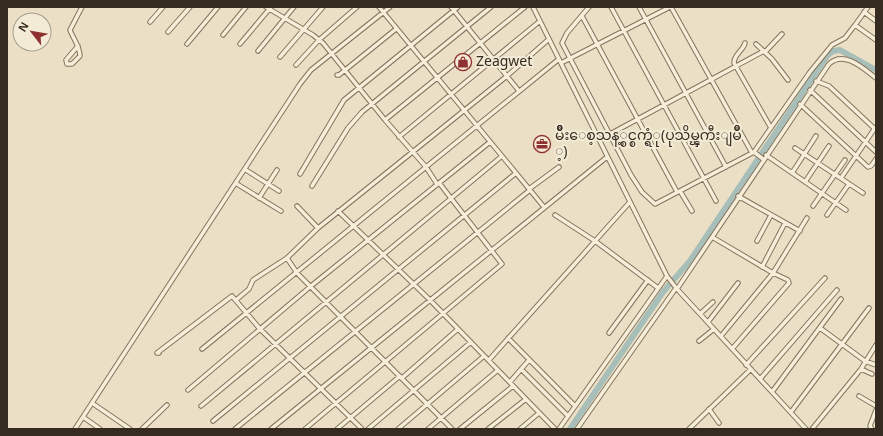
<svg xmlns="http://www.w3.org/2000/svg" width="883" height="436" font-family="Georgia,'Noto Sans Myanmar',serif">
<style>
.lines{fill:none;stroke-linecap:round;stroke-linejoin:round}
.river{stroke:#a7bfb8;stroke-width:6}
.minor-casing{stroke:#85735d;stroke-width:5.5}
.minor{stroke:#f6eed9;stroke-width:3.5}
.labels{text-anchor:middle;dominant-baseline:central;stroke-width:4;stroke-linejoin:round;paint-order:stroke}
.poi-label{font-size:14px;fill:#362b20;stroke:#f3ebd5;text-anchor:start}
</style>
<rect width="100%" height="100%" fill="#ebe0c6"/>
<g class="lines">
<!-- river -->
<path class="river" d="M570,429L663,292L690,261L827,56L833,51L840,50L876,70"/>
<!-- minor casing -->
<g class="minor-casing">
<path id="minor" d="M266,7L313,35L323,43L385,120L426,167L437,184H440L502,264L305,429
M379,7L544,207
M451,7L519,91
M533,7L667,276L677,289L806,429
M589,7L567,33L562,43L631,175L642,192L655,204L754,152L810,72L832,45L845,38L855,25L876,40
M611,7L716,201
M639,7L726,167
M671,7L752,153
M864,12L876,21
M582,16L677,192
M150,22L163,7
M855,25L868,7
M168,32L190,7
M223,35L246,7
M745,43C743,51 734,54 734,63L771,128
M187,44L218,7
M240,44L271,7
M756,44L772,59L788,80
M78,46L66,60L67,64H72L80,56C80,47 73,38 70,30L82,7
M258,51L294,7
M765,52L782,34
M280,57L323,7
M561,63L670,7
M296,65L319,40L357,7
M337,75H339L396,29
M816,81L829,86L876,130
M810,90L876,152
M800,104L868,167L871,166L876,159
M385,120L525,7
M399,137L540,21
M599,140L764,51
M795,148L863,193
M754,152L763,159
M766,155L846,210
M246,170L279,191
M792,173L816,136
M300,174L344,100L458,7
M841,178L875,128
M805,182L829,146
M237,184L281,211
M312,186L348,128L362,112L491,7
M529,189L559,167
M680,191L692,211
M738,196L800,231
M259,198L277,170
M297,206L318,228
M813,206L845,160
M338,211L430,300L555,429
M555,215L595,241L658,288
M827,215L849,184
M712,237L773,273L807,218
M757,241L771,215
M287,258L297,273L452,429
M762,267L785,223
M677,289L829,64C844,50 863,68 876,78
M236,300L249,289L253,280L287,258L318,228L507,76L549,39
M700,314L713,302
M708,322L738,283
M820,328L865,361L876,365
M609,333L648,280
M721,336L773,273L788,280L789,283L732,349
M508,338L575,406
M699,341L714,329
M202,349L559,59
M159,353H157L232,296L260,329L362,429
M489,360L629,203
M746,365L825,278
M521,369L568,416
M861,369L872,374
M402,378L458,329
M760,379L837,290
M510,382L529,360
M188,390L311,286L490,142
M772,392L841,299
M859,396L876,406
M92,403L130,429
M201,406L502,156
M709,409L719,423
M791,412L869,308
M83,417L100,429
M213,421L516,173
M75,429L300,84L311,70L390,7
M142,429L167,405
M235,429L530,190
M271,429L607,157
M337,429L400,376
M368,429L471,342
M398,429L484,356
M428,429L498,370
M460,429L513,386
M488,429L526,399
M520,429L539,413
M559,429L667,276
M577,429L676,288
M689,429L751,369
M812,429L861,369L876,345
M872,429L870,426L876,410"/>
</g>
<!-- minor -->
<use href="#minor" class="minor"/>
</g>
<!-- icons -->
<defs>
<g id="shop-ring" transform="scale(0.9)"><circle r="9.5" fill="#f3ebd5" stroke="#903131" stroke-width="1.5"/><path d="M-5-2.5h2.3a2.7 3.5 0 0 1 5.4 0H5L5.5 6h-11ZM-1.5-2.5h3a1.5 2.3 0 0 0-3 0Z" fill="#903131"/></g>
<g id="office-ring" transform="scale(0.9)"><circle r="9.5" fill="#f3ebd5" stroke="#903131" stroke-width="1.5"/><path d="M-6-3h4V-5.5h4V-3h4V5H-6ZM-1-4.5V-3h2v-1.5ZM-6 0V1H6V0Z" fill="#903131"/></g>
</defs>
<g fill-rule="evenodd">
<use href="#shop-ring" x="463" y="62"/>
<use href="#office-ring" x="542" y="144"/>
</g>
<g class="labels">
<!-- poi labels -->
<g class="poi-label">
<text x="476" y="62">Zeagwet</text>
<text x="555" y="136">မ်ိဳးေစ့သန့္စင္စက္ရံု(ပုသိမ္ၾကီးျမိဳ<tspan x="555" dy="16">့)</tspan></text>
</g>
</g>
<!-- border -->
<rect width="883" height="436" fill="none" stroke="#362b20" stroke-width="16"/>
<!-- north arrow -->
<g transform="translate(32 32) rotate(301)"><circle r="19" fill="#f3ebd5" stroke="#a79e8d"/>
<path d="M0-3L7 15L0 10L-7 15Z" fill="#903131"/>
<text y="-6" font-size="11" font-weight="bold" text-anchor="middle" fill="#362b20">N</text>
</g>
</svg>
